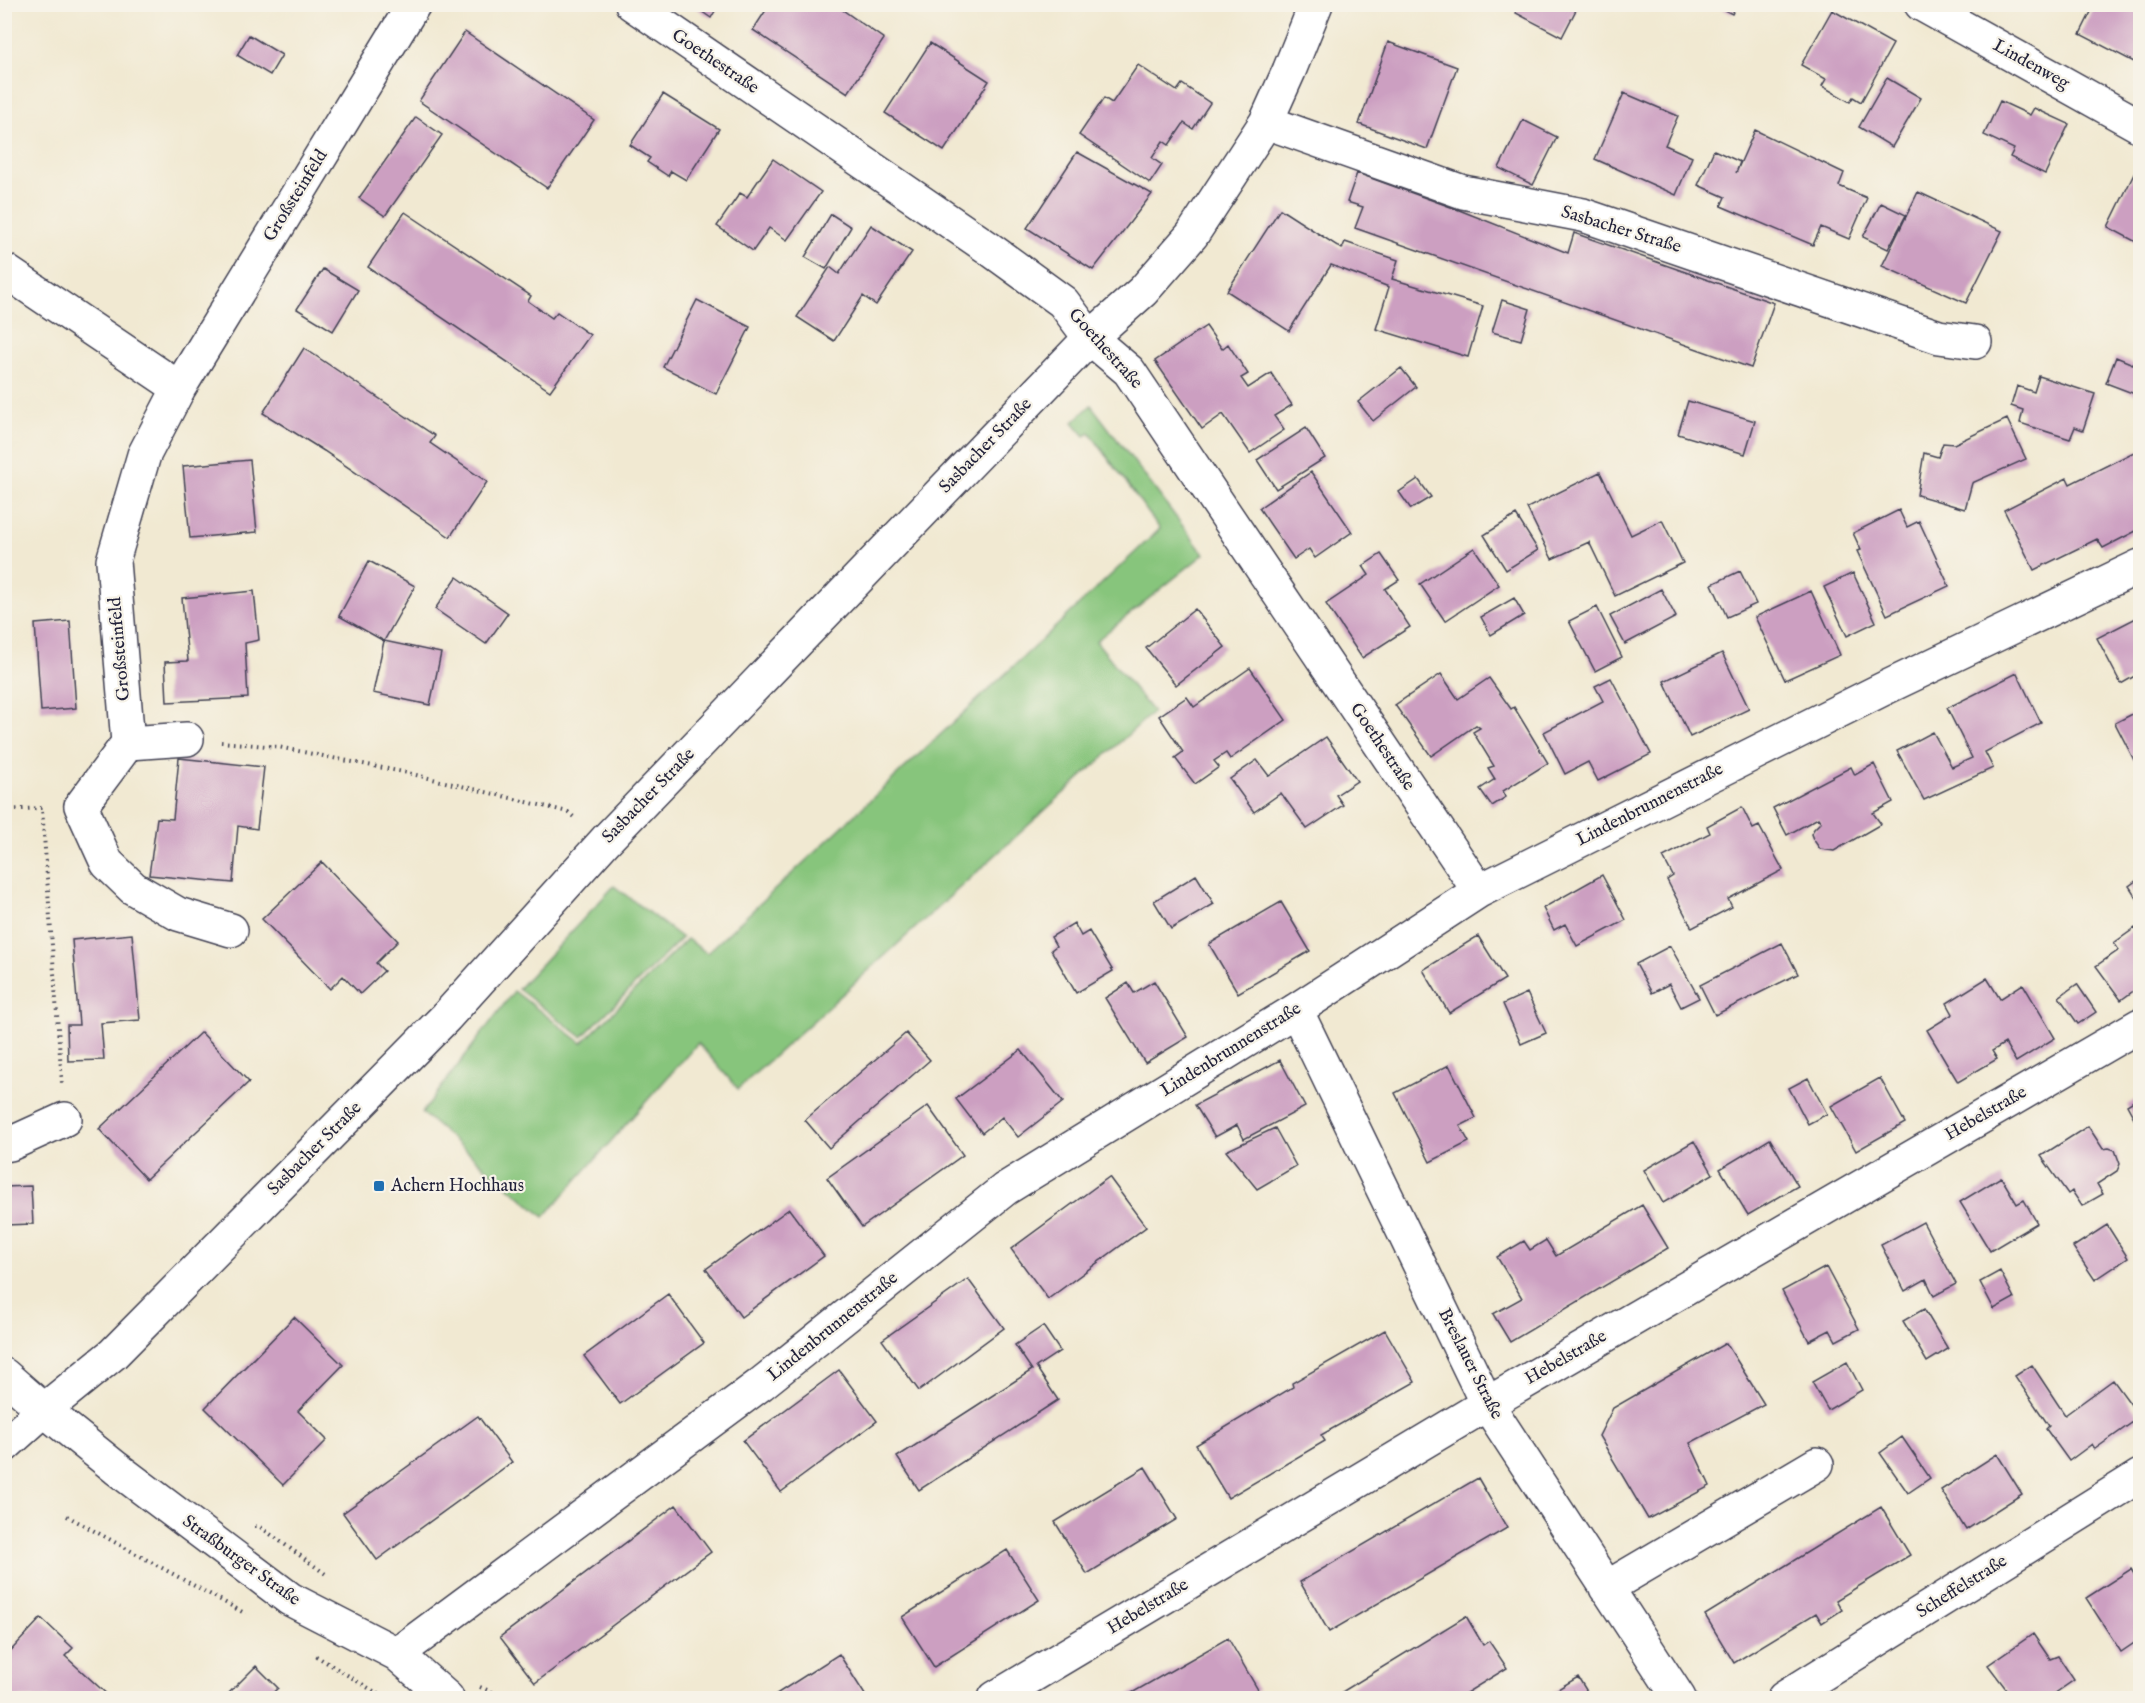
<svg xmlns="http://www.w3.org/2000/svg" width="2145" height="1703" font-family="'IM FELL English',serif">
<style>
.green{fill:#87c57c;stroke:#54745c;stroke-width:1.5}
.building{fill:#cc9fc1}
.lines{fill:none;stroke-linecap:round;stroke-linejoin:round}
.minor-casing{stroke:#414052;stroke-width:36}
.path{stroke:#414052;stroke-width:4;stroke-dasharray:1.5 4.5;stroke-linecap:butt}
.minor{stroke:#fff;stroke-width:33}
.poi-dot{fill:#1f6fb2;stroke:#f7f3e8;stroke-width:2}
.labels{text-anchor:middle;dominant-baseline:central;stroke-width:4.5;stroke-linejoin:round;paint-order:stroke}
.street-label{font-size:18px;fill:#22223b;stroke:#f7f3e8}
.poi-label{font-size:18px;fill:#22223b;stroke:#f7f3e8;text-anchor:start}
</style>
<rect width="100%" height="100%" fill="#f7f3e8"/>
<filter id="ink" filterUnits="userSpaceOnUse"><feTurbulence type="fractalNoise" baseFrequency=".0167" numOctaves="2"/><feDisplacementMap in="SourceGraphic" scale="12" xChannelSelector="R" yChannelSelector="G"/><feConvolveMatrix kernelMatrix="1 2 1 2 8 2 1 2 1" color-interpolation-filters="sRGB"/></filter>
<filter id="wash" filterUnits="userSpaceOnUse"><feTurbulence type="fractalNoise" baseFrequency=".008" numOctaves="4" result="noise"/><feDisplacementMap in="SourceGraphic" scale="24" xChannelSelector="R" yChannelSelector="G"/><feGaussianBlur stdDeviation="1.35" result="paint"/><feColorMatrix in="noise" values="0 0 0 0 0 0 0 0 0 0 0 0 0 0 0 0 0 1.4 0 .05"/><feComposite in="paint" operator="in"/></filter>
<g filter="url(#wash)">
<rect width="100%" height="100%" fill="#f1e9d2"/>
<!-- green -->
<path class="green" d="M1091,405L1204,554L1096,641L1153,712L738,1089L698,1043L544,1217L422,1113L514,991L582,1043L687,939L707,953L1160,529L1090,433L1085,436L1073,422Z
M614,886L682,938L582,1037L518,989Z"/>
<g id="blocks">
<!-- building -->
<path class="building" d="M691,4H719L711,18Z
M770,4H834L884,39L848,93L753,30Z
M1520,4H1579L1562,37L1516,13Z
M1713,4H1737L1732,14Z
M2095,4H2140V55L2136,63L2080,34Z
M1832,10L1893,44L1861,102L1853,97L1850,102L1822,86L1826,79L1801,65Z
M465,32L594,120L547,188L419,101Z
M249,35L282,55L270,75L237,55Z
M1388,42L1457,67L1427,149L1359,124Z
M930,43L989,81L944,151L885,113Z
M1138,65L1177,91L1182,84L1210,103L1193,129L1184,123L1169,145L1163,141L1152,158L1162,165L1150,183L1079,135L1104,98L1112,103Z
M1887,78L1921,98L1892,147L1859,127Z
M1624,93L1678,116L1665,145L1692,157L1676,195L1595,159Z
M663,94L719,129L686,180L671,171L668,176L647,162L650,158L630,145Z
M2000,101L2030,115L2034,108L2069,124L2045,174L2010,157L2014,149L1984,135Z
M416,117L442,135L385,216L359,198Z
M1523,120L1557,137L1533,185L1499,168Z
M4,127L12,131L4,144Z
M1755,130L1844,173L1839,186L1867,198L1849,239L1821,227L1813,245L1721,206L1725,197L1698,185L1714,150L1740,162L1736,173Z
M1077,152L1152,194L1093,270L1027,228Z
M773,159L821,192L787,240L769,228L753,251L717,226L740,193L747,197Z
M1357,173L1459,210L1568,253L1574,233L1774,303L1751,368L1355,228L1363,207L1347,202Z
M2134,174L2140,177V244L2108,227Z
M1918,192L2002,231L1966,303L1882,266Z
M1881,203L1906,215L1888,249L1863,237Z
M1280,209L1342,249L1345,242L1398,260L1392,279L1483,306L1468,357L1376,329L1389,287L1331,265L1289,331L1227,291Z
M405,212L531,296L528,301L552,318L557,312L590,335L550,391L368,267Z
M831,214L851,227L826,269L805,257Z
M871,225L912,252L876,305L863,296L834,341L797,317L830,267L839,274Z
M323,269L358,290L333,331L297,309Z
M697,300L750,327L716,394L663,367Z
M1502,300L1530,309L1521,340L1492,332Z
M1206,326L1222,349L1228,344L1248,374L1241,378L1248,388L1271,373L1292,405L1274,416L1284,430L1250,453L1223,414L1202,429L1155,361Z
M304,348L435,436L430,443L487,482L450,537L324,451L263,413Z
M2116,357L2140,367V396L2106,383Z
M1401,368L1416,387L1373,421L1358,402Z
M2039,376L2095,394L2083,430L2075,427L2070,439L2020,423L2023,410L2011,406L2017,386L2034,392Z
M1688,401L1755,421L1745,454L1678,434Z
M2007,419L2026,459L1972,483L1965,509L1917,495L1924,453L1938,457L1943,443L1954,444Z
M1306,428L1325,458L1276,489L1257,460Z
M2138,450L2140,454V529L2103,548L2097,539L2034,570L2004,510L2067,478L2070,484Z
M250,460L257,532L190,538L183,466Z
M1311,472L1352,532L1315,558L1309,549L1294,559L1259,508Z
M1600,472L1631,535L1662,520L1683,563L1615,596L1589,542L1552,559L1527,508Z
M1418,479L1431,497L1411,509L1399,492Z
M1899,510L1907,527L1919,521L1949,586L1887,615L1857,551L1861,550L1853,533Z
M1516,515L1538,550L1506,570L1484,535Z
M1474,548L1499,585L1445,621L1420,584Z
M1381,554L1399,580L1385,589L1410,627L1362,658L1326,604L1369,575L1363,566Z
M369,561L415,586L384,641L441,653L430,705L373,693L384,641L339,616Z
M4,565H6L9,596H4Z
M1740,571L1756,604L1727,617L1712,584Z
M1853,573L1876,622L1847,636L1824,587Z
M457,577L508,613L486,644L435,609Z
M1661,589L1676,617L1625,644L1610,616Z
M254,591L259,640L245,643L248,698L167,702L165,662L188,661L182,598Z
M1811,591L1840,655L1785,680L1755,617Z
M1514,598L1524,615L1491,635L1481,617Z
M1597,607L1622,657L1595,671L1569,621Z
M1195,609L1225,647L1176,685L1146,648Z
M2140,616V673L2121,684L2097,638Z
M70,621L76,708L41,711L35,624Z
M1722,653L1749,709L1690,737L1664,681Z
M1250,668L1286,720L1230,759L1226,753L1214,761L1219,767L1195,784L1175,758L1183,752L1159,716L1187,697L1194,707Z
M2017,673L2041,723L1985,752L1993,768L1924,800L1897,751L1933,732L1952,767L1972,758L1947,708Z
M1441,674L1458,699L1489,678L1511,709L1514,707L1548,763L1503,791L1506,797L1492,806L1480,789L1495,779L1488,768L1494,766L1473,732L1480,728L1476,725L1431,756L1395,705Z
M1611,678L1651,754L1598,781L1588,762L1565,774L1544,732L1603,701L1595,686Z
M2140,710V761L2139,758L2134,760L2115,723Z
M1326,737L1357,781L1336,795L1343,805L1307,829L1281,793L1254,812L1230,779L1257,760L1269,776Z
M179,758L264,767L257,829L238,826L233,883L149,875L157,818L173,819Z
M1874,764L1893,802L1873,813L1881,824L1834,851L1820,849L1813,839L1811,834L1814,829L1821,822L1818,818L1787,835L1773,808L1851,767L1855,775Z
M1742,807L1753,829L1759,826L1783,870L1728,899L1732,907L1692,928L1667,880L1673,876L1663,857L1710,833L1707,826Z
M322,862L398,941L376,963L384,971L360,994L343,976L330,989L262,919Z
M1196,875L1214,904L1171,929L1154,901Z
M1602,875L1626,920L1577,946L1565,924L1554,930L1543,908Z
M2140,878V903L2129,886Z
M1281,902L1310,951L1238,993L1209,944Z
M1074,923L1081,936L1089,931L1113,971L1076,993L1051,950L1056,946L1051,937Z
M2135,928L2140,936V986L2121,1000L2096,966L2119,950L2114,943Z
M132,934L140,1020L101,1023L104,1060L68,1061L67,1025H79L72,940Z
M1478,936L1505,979L1449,1013L1423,970Z
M1782,943L1798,974L1715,1015L1700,985Z
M1670,946L1699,998L1681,1007L1669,984L1652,993L1636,964Z
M1987,978L2000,999L2023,984L2055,1038L2016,1062L2005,1043L1992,1051L1997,1059L1958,1082L1927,1030L1953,1014L1947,1003Z
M1154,981L1188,1037L1145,1063L1105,998L1128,983L1134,993Z
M2077,984L2096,1012L2078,1024L2059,997Z
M1527,993L1546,1033L1521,1044L1503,1004Z
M201,1032L249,1082L146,1179L99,1129Z
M906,1033L930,1060L829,1148L805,1120Z
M1021,1050L1063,1102L1018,1137L1002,1117L982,1133L956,1099Z
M1280,1060L1305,1107L1244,1139L1237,1125L1215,1137L1195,1105Z
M1449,1065L1476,1118L1460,1126L1469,1142L1430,1162L1395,1093Z
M1808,1078L1827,1114L1808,1124L1789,1088Z
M1880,1078L1905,1123L1856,1151L1831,1106Z
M2140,1097V1129L2127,1105Z
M928,1106L963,1155L862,1227L827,1178Z
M2088,1126L2103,1149L2109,1148L2115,1150L2120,1164L2117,1171L2097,1184L2103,1194L2082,1206L2072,1191L2068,1194L2041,1156Z
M1275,1128L1296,1166L1257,1189L1226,1151Z
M1770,1139L1798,1186L1748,1215L1720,1169Z
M1694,1141L1713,1174L1663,1203L1644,1170Z
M1109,1177L1146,1227L1048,1299L1011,1249Z
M2001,1177L2017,1204L2024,1200L2037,1223L1990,1251L1960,1202Z
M31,1186L33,1224L4,1225V1187Z
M1642,1205L1668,1248L1510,1342L1493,1314L1522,1298L1497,1257L1524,1241L1530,1250L1546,1240L1556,1256Z
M789,1209L824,1256L741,1317L706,1269Z
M1923,1222L1956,1284L1934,1296L1926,1279L1905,1291L1881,1245Z
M2107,1225L2128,1258L2095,1280L2073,1247Z
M1826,1267L1859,1329L1836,1341L1830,1330L1809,1341L1782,1291Z
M2000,1271L2014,1298L1994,1309L1980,1282Z
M968,1279L1004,1328L919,1391L882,1340Z
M668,1294L704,1343L620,1404L584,1356Z
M1924,1309L1948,1349L1927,1362L1903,1321Z
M294,1317L343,1365L298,1411L327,1440L283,1485L205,1408Z
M1043,1326L1060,1351L1036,1367L1058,1400L919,1490L897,1457L1032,1370L1015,1345Z
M1385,1330L1415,1382L1321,1435L1325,1441L1228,1498L1196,1445L1293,1387L1292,1383Z
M1726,1343L1764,1404L1690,1443L1710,1486L1648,1519L1599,1436L1613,1408Z
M1847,1362L1862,1390L1828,1410L1812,1382Z
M2032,1365L2065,1415L2113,1380L2140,1417L2095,1449L2092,1444L2069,1461L2046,1429L2049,1426L2015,1376Z
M839,1370L877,1421L781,1492L743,1441Z
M478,1416L512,1462L377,1560L343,1513Z
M1902,1437L1930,1478L1908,1493L1880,1453Z
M1997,1454L2022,1494L1966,1530L1941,1490Z
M1145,1467L1177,1519L1087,1574L1055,1522Z
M1478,1478L1507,1528L1329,1632L1300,1582Z
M676,1505L711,1552L535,1683L500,1637Z
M1881,1507L1910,1555L1836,1600L1842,1610L1822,1623L1816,1613L1734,1663L1705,1615Z
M1007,1550L1039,1600L934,1667L902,1617Z
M2131,1569L2140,1584V1639L2121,1652L2086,1598Z
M1466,1616L1483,1645L1489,1641L1507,1668L1458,1698H1332Z
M41,1618L73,1648L65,1656L111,1698H4V1658Z
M2033,1634L2050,1659L2058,1656L2074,1680L2048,1698H2013L1988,1665Z
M1228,1638L1258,1690L1244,1698H1123Z
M839,1654L867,1698H770Z
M256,1666L278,1688L267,1698H224Z
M1578,1677L1591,1698H1543Z"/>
</g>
</g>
<g filter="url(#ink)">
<use href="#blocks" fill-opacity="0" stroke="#414052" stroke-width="1.5"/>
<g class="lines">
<!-- minor casing -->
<g class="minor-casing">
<path id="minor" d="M632,4L987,247L1063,302L1090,338L1129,371L1479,891
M1921,4L2140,126
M1266,122L1463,192L1583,215L1939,337L1975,342
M4,270L179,388
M128,743L187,739
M231,930L178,914L133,888L107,863L81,806L128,743L113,561L144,455L179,388L414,4
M1296,1010L1487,1404L1679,1698
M4,1145L10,1144L65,1119
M4,1375L44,1410L116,1468L290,1599L397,1654L447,1698
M4,1446L44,1410L113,1354L446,1017L606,840L1090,338L1143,291L1192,235L1266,122L1289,71L1316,4
M1606,1588L1817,1464
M397,1654L761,1384L1005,1189L1296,1010L1479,891L1883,689L2140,566
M995,1698L1487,1404L2140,1025
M1784,1698L2140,1476"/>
</g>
<!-- path -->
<path class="path" d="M221,742L278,747L408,773L568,812L576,819
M4,810L42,808L62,1083
M67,1516L246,1614
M255,1526H259L327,1575
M316,1656L385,1698
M480,1687L507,1698"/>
<!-- minor -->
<use href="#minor" class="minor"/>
</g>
</g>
<!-- markers -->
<rect class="poi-dot" x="373" y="1180" width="12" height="12" rx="3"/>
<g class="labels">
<!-- street labels -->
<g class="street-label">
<text transform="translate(715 62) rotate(34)">Goethestraße</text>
<text transform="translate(2031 65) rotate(29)">Lindenweg</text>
<text transform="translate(296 196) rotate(-58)">Großsteinfeld</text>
<text transform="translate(1621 230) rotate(17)">Sasbacher Straße</text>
<text transform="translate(1105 349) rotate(48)">Goethestraße</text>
<text transform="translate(986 446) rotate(-46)">Sasbacher Straße</text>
<text transform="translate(120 649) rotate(-95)">Großsteinfeld</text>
<text transform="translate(1382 747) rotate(56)">Goethestraße</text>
<text transform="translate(649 796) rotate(-46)">Sasbacher Straße</text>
<text transform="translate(1650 805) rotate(-27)">Lindenbrunnenstraße</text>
<text transform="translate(1231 1050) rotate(-32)">Lindenbrunnenstraße</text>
<text transform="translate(1986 1114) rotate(-30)">Hebelstraße</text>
<text transform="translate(315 1149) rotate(-45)">Sasbacher Straße</text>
<text transform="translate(833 1327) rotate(-39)">Lindenbrunnenstraße</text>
<text transform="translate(1566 1358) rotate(-30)">Hebelstraße</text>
<text transform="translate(1470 1364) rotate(63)">Breslauer Straße</text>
<text transform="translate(241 1561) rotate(36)">Straßburger Straße</text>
<text transform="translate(1962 1587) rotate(-32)">Scheffelstraße</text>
<text transform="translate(1148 1607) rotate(-31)">Hebelstraße</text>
</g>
<!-- poi labels -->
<g class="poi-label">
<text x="391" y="1186">Achern Hochhaus</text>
</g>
</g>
<!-- margin -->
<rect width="2145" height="1703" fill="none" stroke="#f7f3e8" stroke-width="24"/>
</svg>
